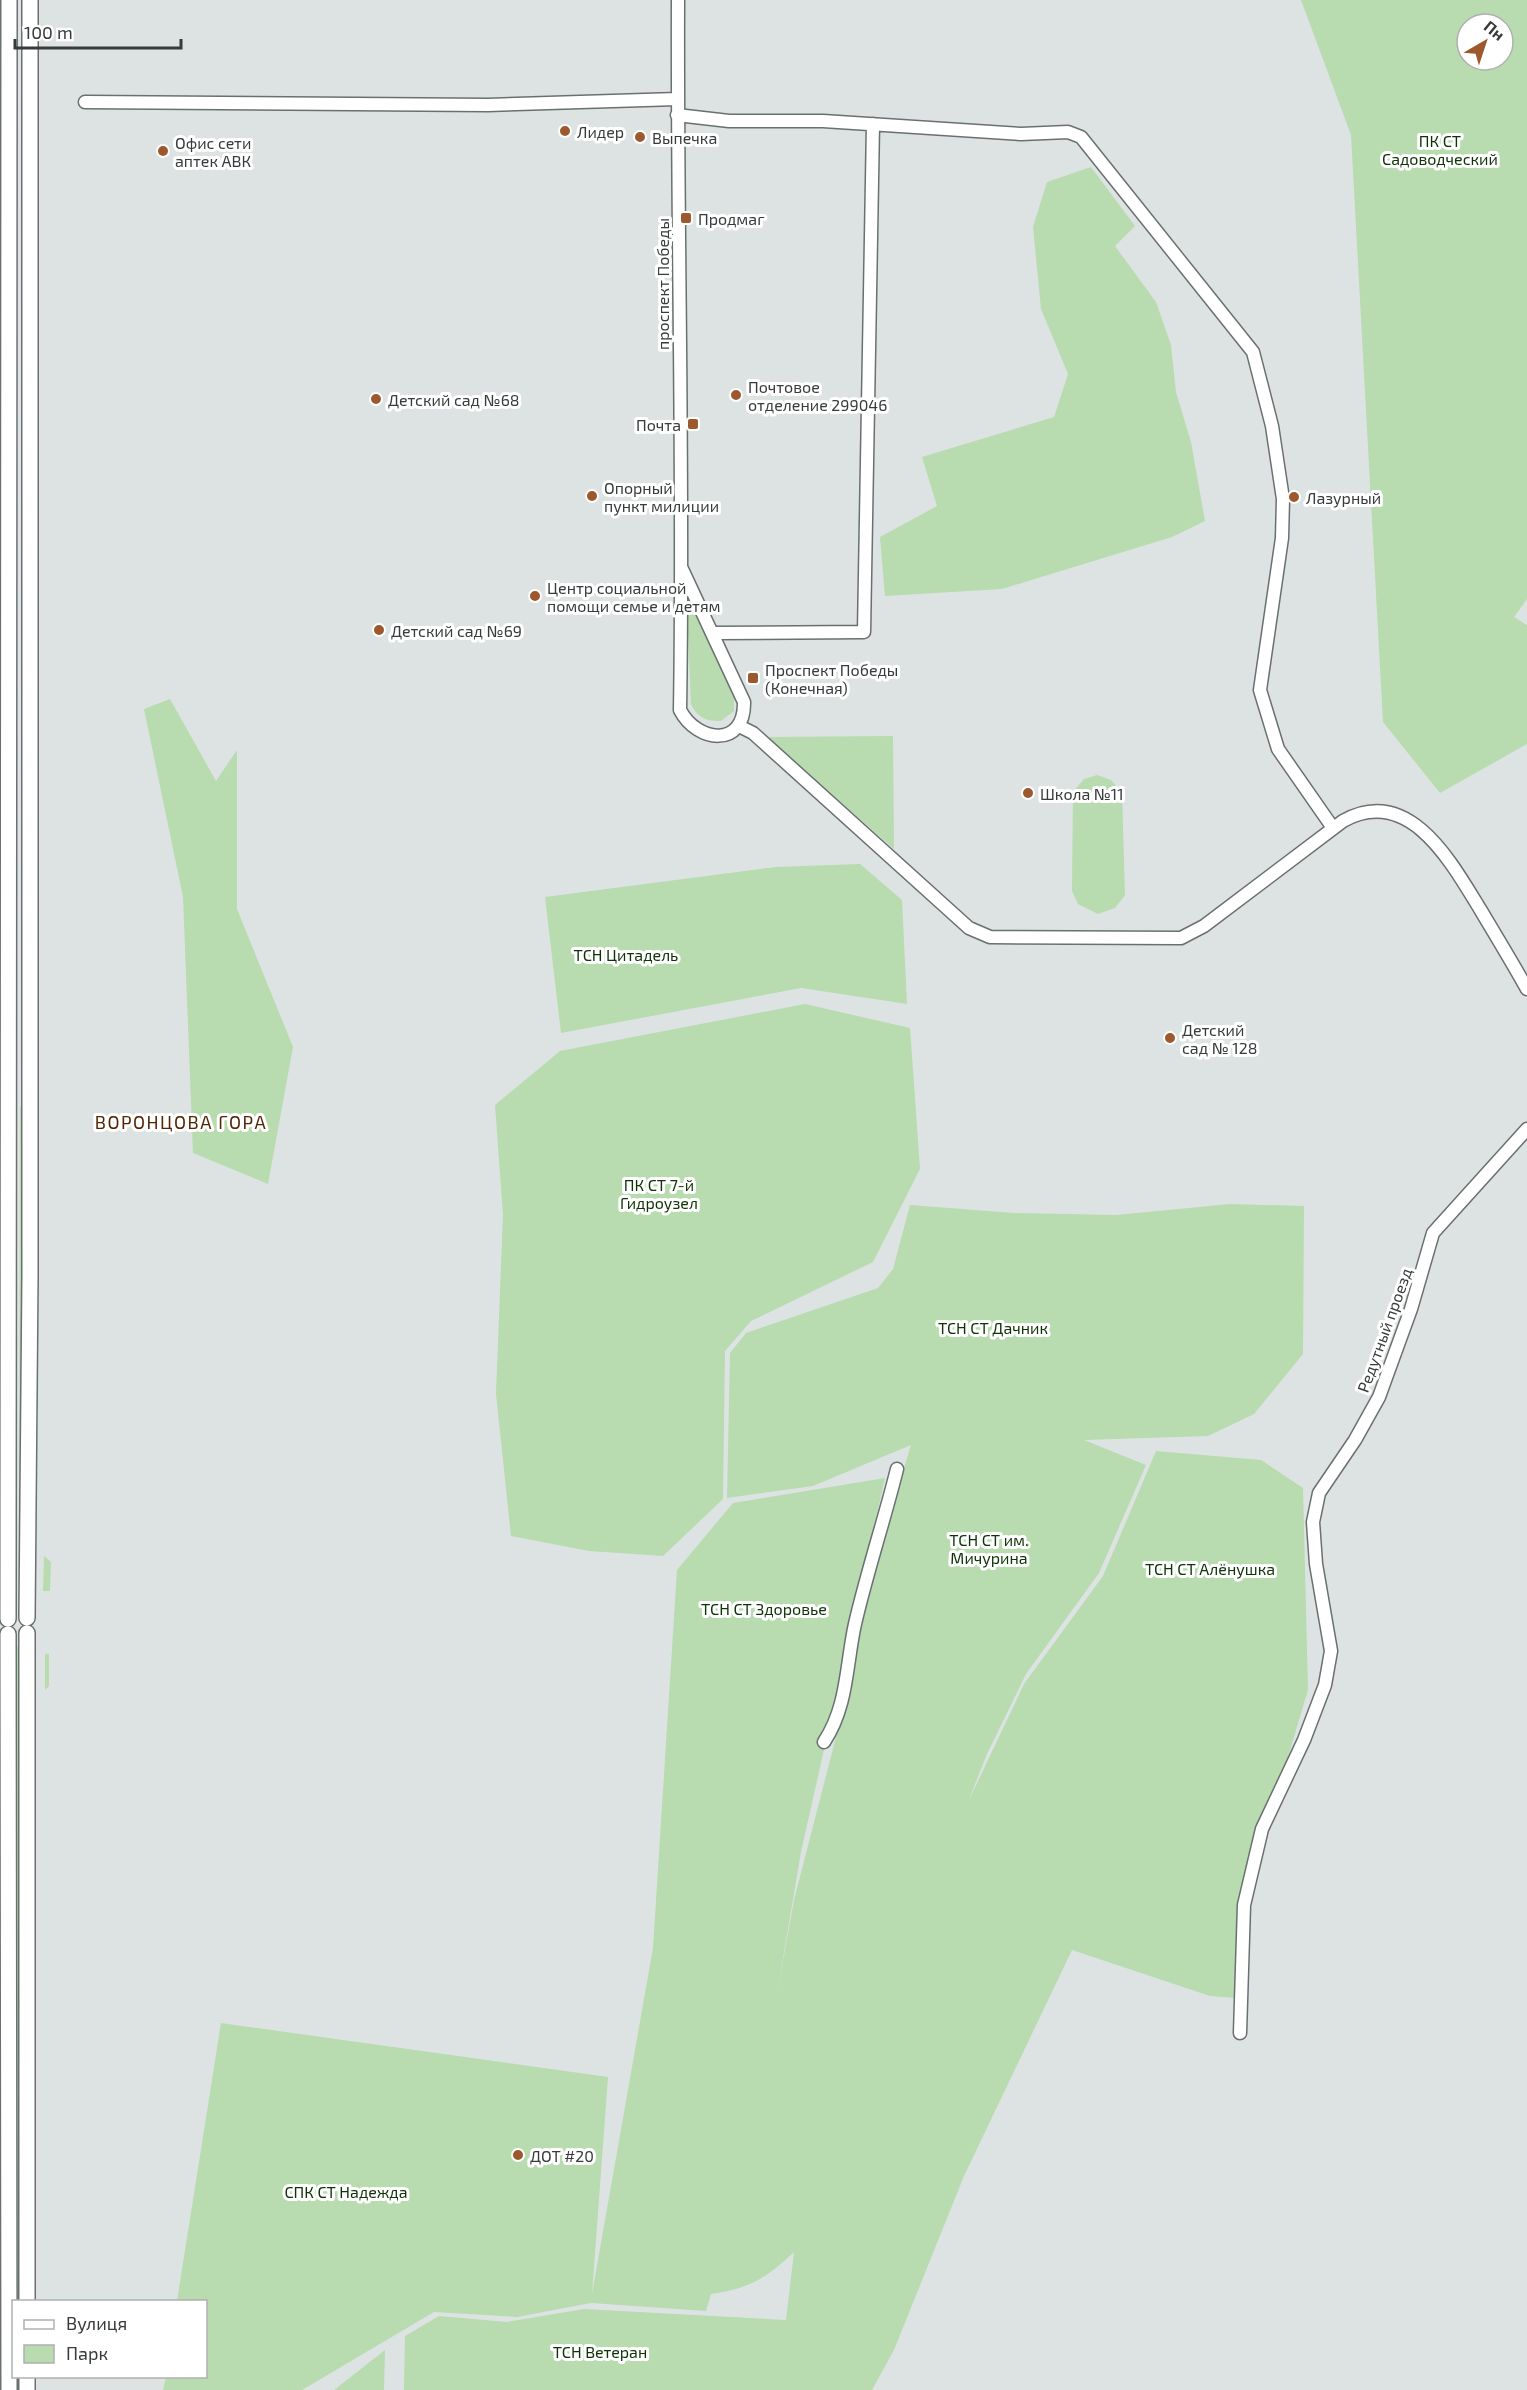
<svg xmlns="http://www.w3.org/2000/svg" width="1527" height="2390" font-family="'Exo 2',sans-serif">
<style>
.green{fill:#b8dbb0;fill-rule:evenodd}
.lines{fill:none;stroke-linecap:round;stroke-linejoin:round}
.minor-casing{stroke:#6a7070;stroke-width:15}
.major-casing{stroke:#6a7070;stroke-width:18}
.minor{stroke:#fff;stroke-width:12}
.major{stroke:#fff;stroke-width:15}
.poi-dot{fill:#9d582d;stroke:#fff;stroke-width:2}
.labels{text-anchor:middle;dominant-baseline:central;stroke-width:6;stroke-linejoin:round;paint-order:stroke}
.poi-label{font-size:16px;fill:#383b3b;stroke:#fff;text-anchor:start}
.park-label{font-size:16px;fill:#0f3307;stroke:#fff}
.street-label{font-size:16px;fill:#383b3b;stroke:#fff}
.neighbourhood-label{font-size:18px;letter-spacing:1.5px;fill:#532505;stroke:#fff}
</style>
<rect width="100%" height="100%" fill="#dde3e3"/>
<!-- green -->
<path class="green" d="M1301,0H1527V599L1514,617L1527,625V744L1440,793L1383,722L1351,135ZM1467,24H1503V60H1467Z
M1091,167L1135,226L1115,246L1156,302L1171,345L1176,392L1191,442L1205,521L1172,537L1002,589L885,596L880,537L937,506L922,457L1054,417L1068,374L1041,309L1033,227L1047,182Z
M693,606L734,693V711L721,721C706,722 697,717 691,704L687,609Z
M170,699L216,781L237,750V909L293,1047L268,1184L193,1153L183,897L144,709Z
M893,736L894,849L767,737Z
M1097,775L1111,780L1122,793L1125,895L1115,908L1098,914L1078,904L1072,891L1073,792L1084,779Z
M860,864L902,900L907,1004L801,988L561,1033L545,897L776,867Z
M805,1004L910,1028L920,1169L873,1262L751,1321L725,1351L723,1499L663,1556L589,1551L511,1536L496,1394L503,1215L495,1105L560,1051Z
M20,1107H26L25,1594H19Z
M1230,1204L1304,1206L1303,1354L1254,1414L1208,1436L1084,1440L1146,1465L1099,1573L1026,1674L987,1754L968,1802L1024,1684L1103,1576L1156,1451L1261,1460L1303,1488L1308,1690L1244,1905L1236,1998L1210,1996L1072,1950L964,2176L894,2350L872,2390H404L405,2336L439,2316L507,2322L584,2309L786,2320L794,2252C765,2279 751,2288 711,2294L706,2311L591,2303L517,2317L434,2312L302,2390H163L166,2377L206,2376V2302L177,2301L221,2023L608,2077L592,2294L653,1948L677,1570L733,1503L885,1478L801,1852L777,1994L794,1900L852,1675L875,1563L911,1445L813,1486L727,1498L730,1353L746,1333L878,1288L893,1269L910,1205L1014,1213L1116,1215Z
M44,1556L51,1562L50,1591H43Z
M17,1646L20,1647L19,2301L14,2302V2376L19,2377V2390H13L14,1648Z
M45,1654H49V1686L45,1690Z
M385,2350L384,2390H334Z"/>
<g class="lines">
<!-- minor casing -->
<g class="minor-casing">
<path id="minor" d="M678,0C677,237 684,473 680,710C697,743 745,748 744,702L682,569
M85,102L488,105L677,99
M677,115L729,121H823L1021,134L1068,132L1081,137L1253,352L1272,426L1283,499L1282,538L1260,690L1278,749L1333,828
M714,633L864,632L873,124
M739,726L753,733L969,928L990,937L1181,938L1204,926L1343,821C1409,784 1451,862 1480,909C1496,936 1512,962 1527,989
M824,1742C848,1706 846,1664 855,1624C867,1572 884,1521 897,1469
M1240,2033L1244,1905L1262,1829L1304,1740L1325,1685L1331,1651L1316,1564L1313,1522L1319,1493L1355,1440L1379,1397L1411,1309L1433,1233L1527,1129"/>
</g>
<!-- major casing -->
<g class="major-casing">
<path id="major" d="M27,1618L30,1276V0
M8,1619L9,0
M27,1633V2302
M8,1634L9,2390
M27,2376V2390"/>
</g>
<!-- minor -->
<use href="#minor" class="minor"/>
<!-- major -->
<use href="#major" class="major"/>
</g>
<!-- markers -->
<g class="poi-dot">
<circle cx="565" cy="131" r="6"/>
<circle cx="640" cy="137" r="6"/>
<circle cx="163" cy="151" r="6"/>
<rect x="680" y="212" width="12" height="12" rx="3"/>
<circle cx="736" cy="395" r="6"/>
<circle cx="376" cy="399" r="6"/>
<rect x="687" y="418" width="12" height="12" rx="3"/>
<circle cx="592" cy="496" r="6"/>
<circle cx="1294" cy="497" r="6"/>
<circle cx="535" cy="596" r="6"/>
<circle cx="379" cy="630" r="6"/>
<rect x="747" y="672" width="12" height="12" rx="3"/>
<circle cx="1028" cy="793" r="6"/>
<circle cx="1170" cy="1038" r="6"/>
<circle cx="518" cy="2155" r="6"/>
</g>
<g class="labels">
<!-- poi labels -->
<g class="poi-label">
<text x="577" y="131">Лидер</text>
<text x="652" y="137">Выпечка</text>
<text x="175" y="142">Офис сети<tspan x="175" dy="18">аптек АВК</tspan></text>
<text x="698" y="218">Продмаг</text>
<text x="748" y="386">Почтовое<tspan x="748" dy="18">отделение 299046</tspan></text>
<text x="388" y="399">Детский сад №68</text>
<text x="681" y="424" text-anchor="end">Почта</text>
<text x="604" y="487">Опорный<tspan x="604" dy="18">пункт милиции</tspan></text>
<text x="1306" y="497">Лазурный</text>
<text x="547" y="587">Центр социальной<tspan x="547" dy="18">помощи семье и детям</tspan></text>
<text x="391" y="630">Детский сад №69</text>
<text x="765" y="669">Проспект Победы<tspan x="765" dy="18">(Конечная)</tspan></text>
<text x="1040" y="793">Школа №11</text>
<text x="1182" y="1029">Детский<tspan x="1182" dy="18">сад № 128</tspan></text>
<text x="530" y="2155">ДОТ #20</text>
</g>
<!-- park labels -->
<g class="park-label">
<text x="1440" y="140">ПК СТ<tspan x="1440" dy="18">Садоводческий</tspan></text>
<text x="626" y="954">ТСН Цитадель</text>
<text x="659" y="1184">ПК СТ 7-й<tspan x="659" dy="18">Гидроузел</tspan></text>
<text x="993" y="1327">ТСН СТ Дачник</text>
<text x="989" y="1539">ТСН СТ им.<tspan x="989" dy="18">Мичурина</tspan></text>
<text x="1210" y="1568">ТСН СТ Алёнушка</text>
<text x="764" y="1608">ТСН СТ Здоровье</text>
<text x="346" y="2191">СПК СТ Надежда</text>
<text x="600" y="2351">ТСН Ветеран</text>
</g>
<!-- street labels -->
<g class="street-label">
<text transform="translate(662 284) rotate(-90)">проспект Победы</text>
<text transform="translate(1384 1330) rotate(-70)">Редутный проезд</text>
</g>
<!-- neighbourhood labels -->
<g class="neighbourhood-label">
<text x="181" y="1122">ВОРОНЦОВА ГОРА</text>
</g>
</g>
<!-- legend -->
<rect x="12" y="2300" width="195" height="78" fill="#ffffff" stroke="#afb1b1" stroke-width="1.5"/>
<rect x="24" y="2320" width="30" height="9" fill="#ffffff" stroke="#afb1b1" stroke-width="1.5"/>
<text x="66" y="2330" font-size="18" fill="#383b3b">Вулиця</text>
<rect x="24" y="2345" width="30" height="18" fill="#b8dbb0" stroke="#afb1b1" stroke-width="1.5"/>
<text x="66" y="2360" font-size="18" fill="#383b3b">Парк</text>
<!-- north arrow -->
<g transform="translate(1485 42) rotate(39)"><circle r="28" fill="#ffffff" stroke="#afb1b1" stroke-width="1.5"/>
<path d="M0-4.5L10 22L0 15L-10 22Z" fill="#9d582d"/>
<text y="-9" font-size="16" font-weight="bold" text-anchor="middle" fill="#383b3b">Пн</text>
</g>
<!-- scale -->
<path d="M15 39v9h166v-9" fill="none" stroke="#383b3b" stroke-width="3"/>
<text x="24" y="39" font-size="18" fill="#383b3b" stroke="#ffffff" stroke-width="4.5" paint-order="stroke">100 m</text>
</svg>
